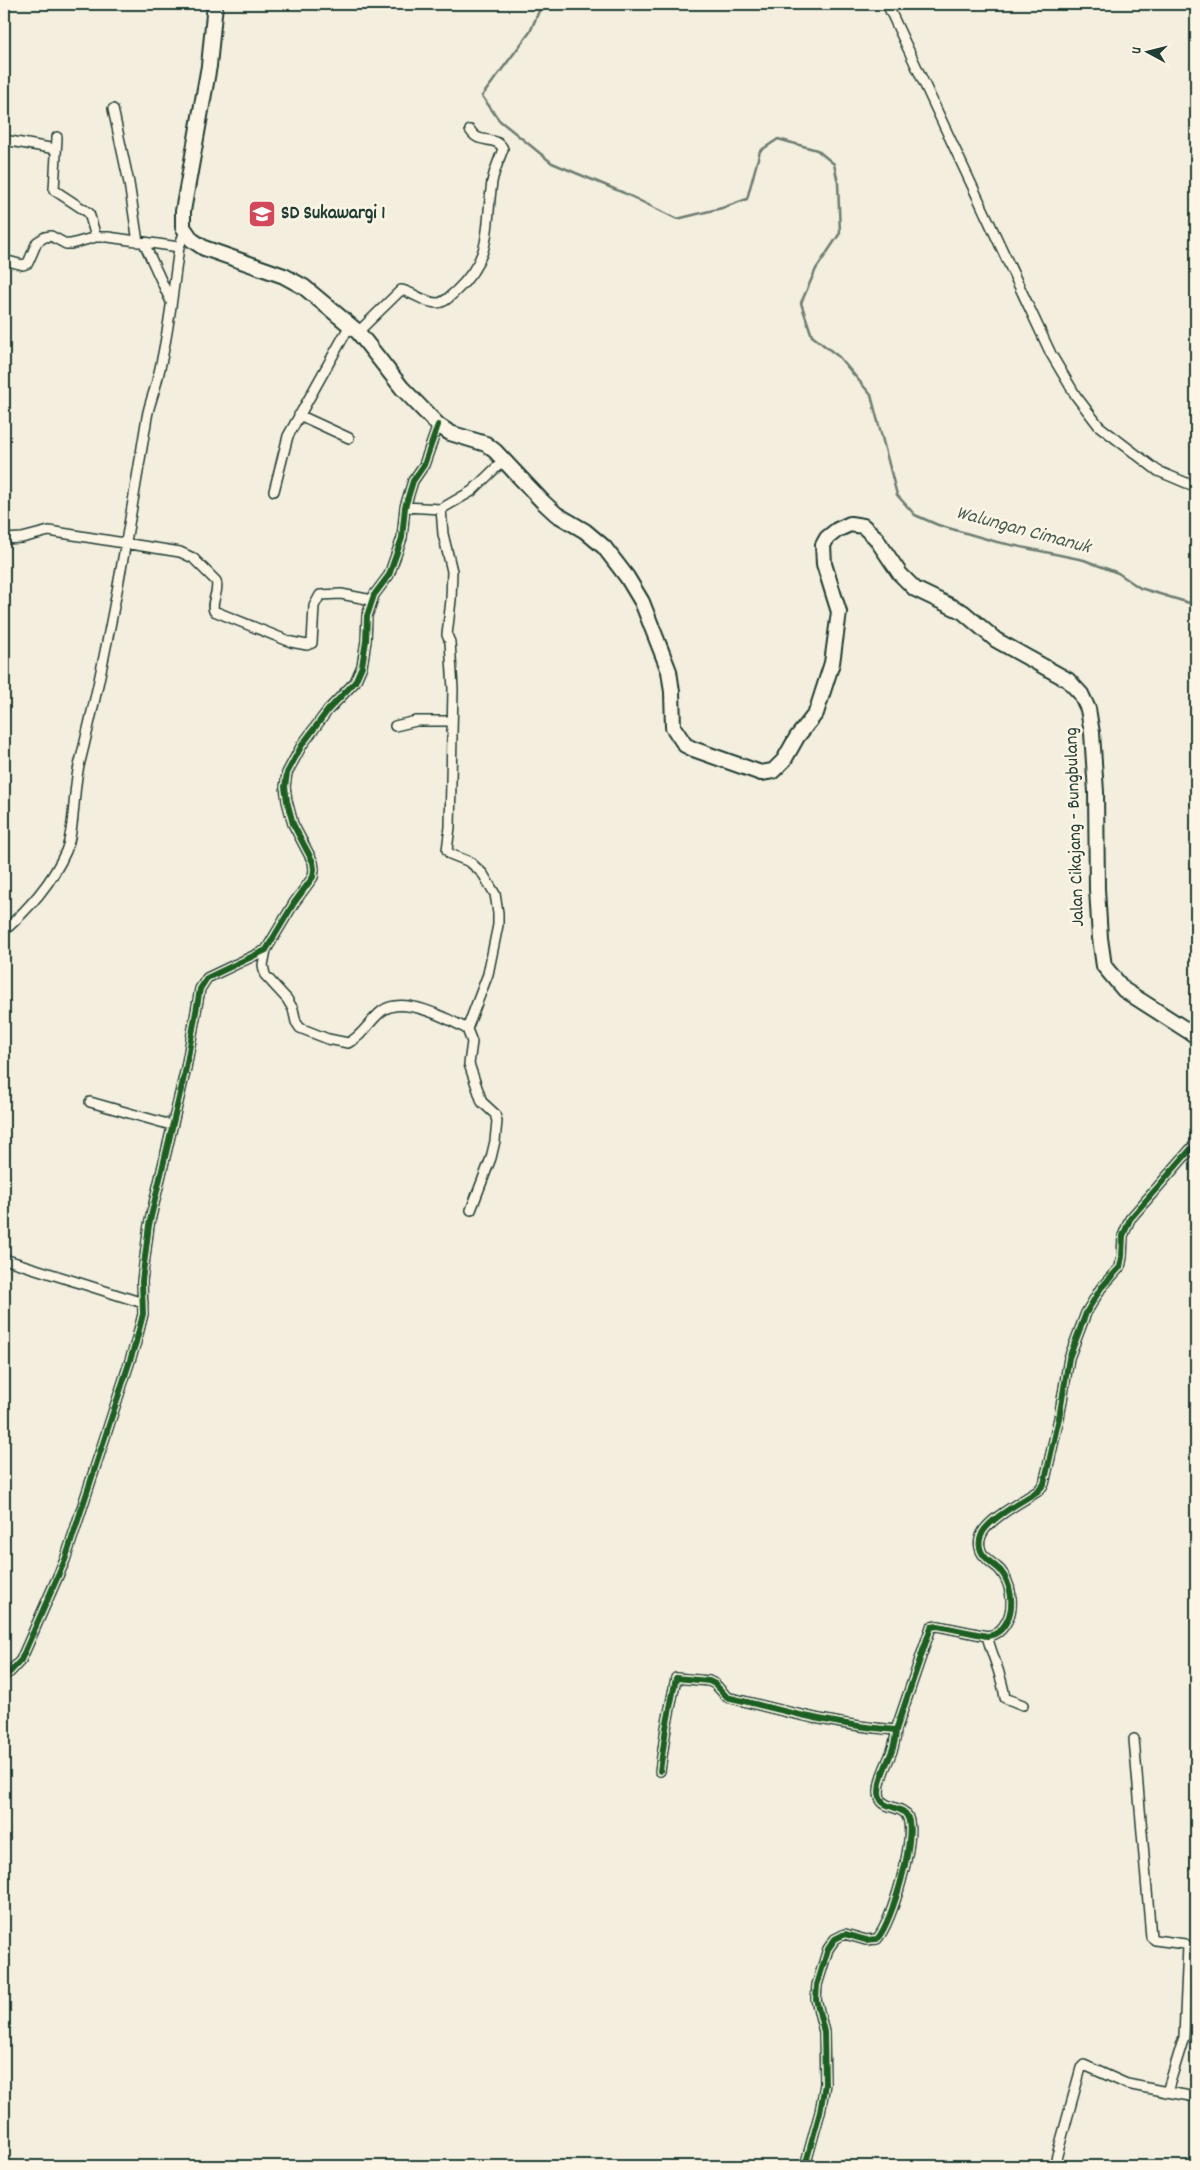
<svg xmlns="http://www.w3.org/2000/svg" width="1200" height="2170" font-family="Dekko,sans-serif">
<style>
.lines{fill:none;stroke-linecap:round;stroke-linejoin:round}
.stream{stroke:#6c7d72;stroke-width:2.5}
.minor-casing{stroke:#1f3d34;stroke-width:12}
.primary-casing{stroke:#1f3d34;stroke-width:18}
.minor{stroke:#fcf5e5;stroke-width:9}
.primary{stroke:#fcf5e5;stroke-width:14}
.cycleway-casing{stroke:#fcf5e5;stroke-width:9}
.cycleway{stroke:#1b5e20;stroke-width:6}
.labels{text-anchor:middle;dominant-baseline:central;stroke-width:5;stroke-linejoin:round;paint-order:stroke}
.poi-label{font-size:19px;font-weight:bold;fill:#1f3d34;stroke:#fcf5e5;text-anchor:start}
.street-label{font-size:19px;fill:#1f3d34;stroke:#fcf5e5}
.water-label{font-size:20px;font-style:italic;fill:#465d53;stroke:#fcf5e5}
</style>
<rect width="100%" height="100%" fill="#f3eede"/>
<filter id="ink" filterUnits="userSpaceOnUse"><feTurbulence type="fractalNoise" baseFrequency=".02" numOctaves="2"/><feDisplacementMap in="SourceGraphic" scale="10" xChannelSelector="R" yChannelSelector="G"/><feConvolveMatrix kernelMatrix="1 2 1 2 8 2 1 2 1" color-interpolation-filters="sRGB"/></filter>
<g filter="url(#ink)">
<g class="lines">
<!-- stream -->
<path class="stream" d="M542,4L530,32L482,96L499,120L552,163L624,193L677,219L722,208L747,199L760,151L778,139L817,150L834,164L838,183L840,233L816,269L801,303L812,336L839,357L871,395L897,495L915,515L938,525L997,542L1084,560L1118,573L1140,588L1196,605"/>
<!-- minor casing -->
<g class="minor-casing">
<path id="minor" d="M887,4L1051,354L1076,396L1099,426L1158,471L1196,487
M113,109L129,183L138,242
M57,137L54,190L89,213L96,237
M4,140L56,149
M144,243L171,302
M4,260L23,265L28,263L37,242L45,237L51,236L66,244H71L96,237H108L179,247
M358,332L401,290C413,292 424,303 437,303C445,303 450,296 456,291C494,255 485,229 492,182C494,171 499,160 503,149C499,139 487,141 479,138C476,137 472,133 470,130
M299,415L349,438
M274,491L288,436L350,325
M405,507L441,509L443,534L452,571L451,600L447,635L450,642L453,689L450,827L447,850L450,854L470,862L483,874L495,894L498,913V925L488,974L467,1029L472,1042L469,1064L482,1102L495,1114L497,1121L495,1141L491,1158L471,1210
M441,509L472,491L503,461
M4,539L22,538L49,531L180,552L193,558L216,581C220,592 210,602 214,611L291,642L307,645L312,643L314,606L320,595L341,594L372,600
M395,726L416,721H452
M4,931C29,908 52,883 66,851C75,829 73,790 79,766C108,651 128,534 147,417C149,405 154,393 157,381C168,337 173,291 179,247L185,231
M266,950L263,965L265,975L287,999L293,1009L296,1022L300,1028L328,1039L348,1043C363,1036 369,1021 382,1011C403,995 447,1018 467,1029
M90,1102L171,1125
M4,1259L143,1303
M987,1636C993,1658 1002,1676 1005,1698L1023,1705
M4,1675L10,1672L21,1660L65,1560L136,1342L143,1314L142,1281L149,1225L186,1068L200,989L207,978L266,950L294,903L313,877L314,869L313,862L293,824L287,801L285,787L287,773L302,745L328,710L355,682L362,666L366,641L367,616L374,595L389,575L402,538L405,507L413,481L424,465L438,425
M896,1730L931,1627L938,1626L987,1636C997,1635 1002,1630 1007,1621C1015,1605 1011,1583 1000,1570C994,1564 984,1559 981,1551C979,1546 979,1541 981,1536C986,1520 1023,1501 1038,1491L1044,1484L1059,1418L1069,1358L1086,1313L1101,1288L1120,1267L1122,1257L1123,1236L1130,1219L1196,1143
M660,1771L666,1728L676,1678L709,1681L715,1684L727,1697C783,1711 839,1726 896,1730C896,1754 879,1770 879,1792C879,1812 903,1803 908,1818C916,1839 892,1923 877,1939L866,1940L845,1934L835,1939L828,1949L817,1985L816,1999L824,2032L825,2084L820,2112L805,2166
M1167,2092L1196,2097
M1054,2166L1081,2068L1084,2065L1127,2084L1167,2092L1184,2037L1188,1946L1185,1944L1155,1940L1151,1937L1134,1739"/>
</g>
<!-- primary casing -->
<g class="primary-casing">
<path id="primary" d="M215,4L209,66L183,211V227L192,240L204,248L284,276L304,287L358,332L402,388L438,425L450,433L486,444L495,451L543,502L556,514L585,531L604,547L627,577L642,602L669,671L672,692L673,727L685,745L693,749L761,773L773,771L784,760L797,737L816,713L832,663L839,612L824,564L823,545L827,538L837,530L850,524L863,526L875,537L900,574L915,589L963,612L996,640L1068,680L1081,694L1088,709L1092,733L1096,792L1097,889L1100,938L1104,966L1124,990L1196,1036"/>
</g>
<!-- minor -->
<use href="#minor" class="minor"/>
<!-- primary -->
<use href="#primary" class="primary"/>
<!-- cycleway casing -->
<g class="cycleway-casing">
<path id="cycleway" d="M4,1675L10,1672L21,1660L65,1560L136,1342L143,1314L142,1281L149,1225L186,1068L200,989L207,978L266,950L294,903L313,877L314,869L313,862L293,824L287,801L285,787L287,773L302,745L328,710L355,682L362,666L366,641L367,616L374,595L389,575L402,538L405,507L413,481L424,465L438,425
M896,1730L931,1627L938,1626L987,1636C997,1635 1002,1630 1007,1621C1015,1605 1011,1583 1000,1570C994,1564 984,1559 981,1551C979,1546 979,1541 981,1536C986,1520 1023,1501 1038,1491L1044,1484L1059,1418L1069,1358L1086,1313L1101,1288L1120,1267L1122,1257L1123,1236L1130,1219L1196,1143
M660,1771L666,1728L676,1678L709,1681L715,1684L727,1697C783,1711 839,1726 896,1730C896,1754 879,1770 879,1792C879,1812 903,1803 908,1818C916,1839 892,1923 877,1939L866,1940L845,1934L835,1939L828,1949L817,1985L816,1999L824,2032L825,2084L820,2112L805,2166"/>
</g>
<!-- cycleway -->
<use href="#cycleway" class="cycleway"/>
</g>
</g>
<!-- icons -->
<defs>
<g id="school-square" transform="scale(1.4375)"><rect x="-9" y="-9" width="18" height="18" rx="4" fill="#d1495b" stroke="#fcf5e5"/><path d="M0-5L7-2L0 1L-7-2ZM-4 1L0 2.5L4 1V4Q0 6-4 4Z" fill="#fff"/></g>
</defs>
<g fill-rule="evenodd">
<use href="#school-square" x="262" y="214"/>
</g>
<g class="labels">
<!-- poi labels -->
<g class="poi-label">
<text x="281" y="214">SD Sukawargi 1</text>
</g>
<!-- street labels -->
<g class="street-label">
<text transform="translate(1076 827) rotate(-92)">Jalan Cikajang - Bungbulang</text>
</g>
<!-- water labels -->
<g class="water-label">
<text transform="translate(1023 531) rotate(15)">Walungan Cimanuk</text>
</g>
</g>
<!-- margin -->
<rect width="1200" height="2170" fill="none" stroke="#fcf5e5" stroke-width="20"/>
<rect x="10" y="10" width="1180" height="2150" fill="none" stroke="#1f3d34" stroke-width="2" filter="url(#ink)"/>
<!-- north arrow -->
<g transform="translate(1148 52) rotate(277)" stroke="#fcf5e5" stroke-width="4" paint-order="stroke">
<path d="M0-4L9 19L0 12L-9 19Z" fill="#1f3d34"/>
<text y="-8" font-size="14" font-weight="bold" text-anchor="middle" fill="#1f3d34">U</text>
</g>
</svg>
